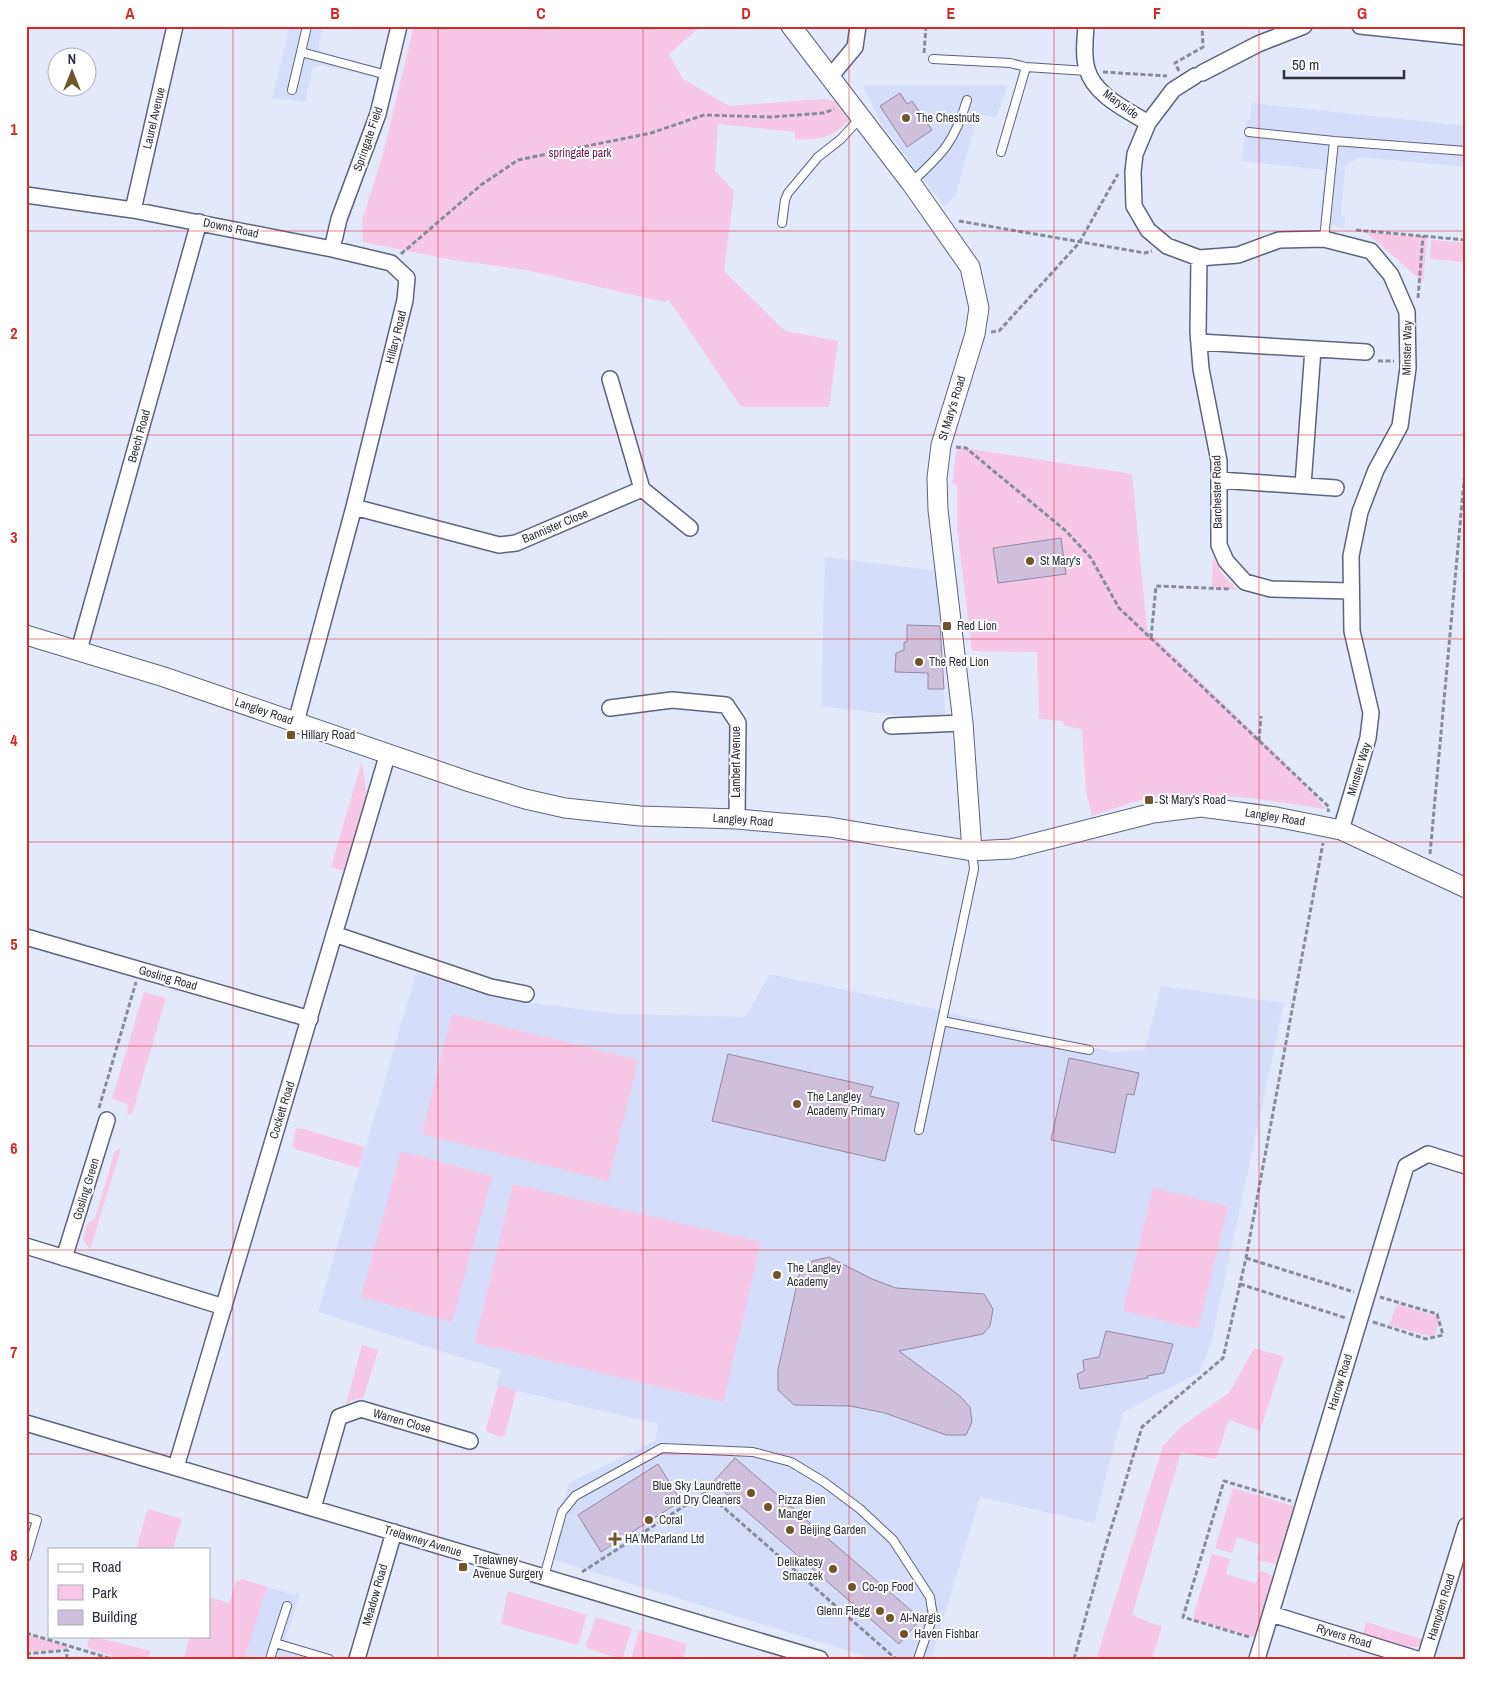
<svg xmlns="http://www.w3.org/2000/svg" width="1492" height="1685" font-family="'Archivo Narrow',sans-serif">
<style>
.built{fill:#d5ddfb}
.green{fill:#f7c7e6}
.building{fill:#cec0dd;stroke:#9386a2}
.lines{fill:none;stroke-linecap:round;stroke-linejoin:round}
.service-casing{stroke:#5c637d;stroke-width:10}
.minor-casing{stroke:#5c637d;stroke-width:18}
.tertiary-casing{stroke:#5c637d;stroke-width:21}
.path{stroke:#878b9a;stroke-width:3;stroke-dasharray:5 2.5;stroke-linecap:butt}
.service{stroke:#fff;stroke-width:8}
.minor{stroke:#fff;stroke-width:15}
.tertiary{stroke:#fff;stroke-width:19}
.grid{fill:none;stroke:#d62828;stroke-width:1;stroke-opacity:0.55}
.poi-dot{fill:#705528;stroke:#fff;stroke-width:2}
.labels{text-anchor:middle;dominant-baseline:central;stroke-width:4;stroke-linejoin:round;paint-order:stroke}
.street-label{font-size:12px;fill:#2e313c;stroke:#fff}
.poi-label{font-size:12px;fill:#2e313c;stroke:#fff;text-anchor:start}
.park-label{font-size:12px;fill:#691354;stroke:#fff}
.neatline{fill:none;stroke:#d62828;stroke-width:2}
.grid-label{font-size:16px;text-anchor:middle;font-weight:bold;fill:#d62828}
</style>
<rect width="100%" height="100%" fill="#e3e8fb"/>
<!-- built -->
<path class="built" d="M290,26H323L318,48L323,55L374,67L373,77L322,65L313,67L305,102L272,98Z
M862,85H1008L996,118L978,114L955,198L944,206L881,123Z
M1252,103L1466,126V167L1359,157L1345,166L1341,216L1345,217L1344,228L1320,222L1324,170L1242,161L1246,120H1250Z
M825,557L939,571L945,716L919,718L821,706Z
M416,973L492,997L615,1014L745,1017L770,974L934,1009L1113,1052L1145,1050L1161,986L1284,1003L1211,1343L1200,1372L1123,1412L1094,1523L980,1497L931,1659H875L547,1558L569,1483L655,1441L658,1424L496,1386L501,1370L318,1312Z
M267,1587L293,1595L300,1593L286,1638L293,1644L340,1659H244Z"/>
<!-- green -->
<path class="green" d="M414,26H701L669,54L683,79L729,106L823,99L838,102L849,120C830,139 821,140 795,139V132L718,124L715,171L734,191L724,271L785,331L838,341L829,407H741L669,300L664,302L526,270L453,260L363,242L362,221L383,154Z
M1366,232L1427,238L1423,282Z
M1431,240L1466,243V262L1430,259Z
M957,447L1132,474L1147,630L1280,758L1326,809C1268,800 1210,790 1151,798C1132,801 1111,810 1092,816L1086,791L1082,729L1065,726L1062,721L1039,719L1037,652L972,651L957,528V485L952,484Z
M1213,557L1223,575L1238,590L1212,587Z
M362,761L367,798L346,872L331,867Z
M144,992L166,998L132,1114H127L128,1104L112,1099Z
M452,1014L638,1060L608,1181L422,1134Z
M299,1128L365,1147L359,1168L292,1148L296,1129Z
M121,1149L90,1249L83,1240L87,1224L95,1219L115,1151Z
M401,1151L492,1176L452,1322L361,1297Z
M513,1184L761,1242L723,1402L475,1343Z
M1153,1188L1228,1206L1198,1329L1123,1311Z
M1397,1304L1440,1318L1434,1337L1389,1325Z
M362,1345L378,1350L363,1399H355L346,1404Z
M1254,1348L1284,1357L1260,1431L1229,1420L1216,1459L1181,1452L1132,1615L1162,1627L1152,1659L1097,1657L1163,1446L1182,1426L1229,1393Z
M498,1386L516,1391L505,1435L501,1437L487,1432L486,1429Z
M1233,1488L1297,1507L1282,1566L1257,1560L1261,1545L1237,1537L1232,1553L1215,1548Z
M148,1509L182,1519L173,1549H136Z
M1212,1554L1230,1559L1226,1574L1256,1583L1261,1571L1278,1577L1257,1638L1194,1619V1613Z
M242,1579L267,1587L244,1659L184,1657L190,1636H209V1597L229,1603L236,1582Z
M508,1591L587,1615L578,1645L501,1624Z
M596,1617L632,1628L622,1659L589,1649L586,1645Z
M1366,1622L1427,1641L1420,1647H1408L1363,1634Z
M639,1630L687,1644L683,1659H631Z
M26,1634L72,1648L26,1652Z
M90,1636L151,1651L148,1659H122L87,1648Z"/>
<!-- building -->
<path class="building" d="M900,93L907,104L912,101L932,130L907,147L880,106Z
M1061,538L1066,574L998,583L993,548Z
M907,625L940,626L944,689H928V673L895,672L896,653L904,650V642H907Z
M728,1054L873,1087L870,1096L899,1103L885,1161L712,1121Z
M1069,1058L1139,1073L1134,1095L1127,1094L1115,1153L1051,1140Z
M829,1257L872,1279L896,1288L984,1294L993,1309L990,1326L983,1334L899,1351L960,1396L970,1407L972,1422L966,1435H946L885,1413L850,1406L794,1405L778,1390V1370L799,1275L812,1261Z
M1106,1331L1173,1344L1164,1373L1147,1376L1148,1378L1080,1389L1077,1374L1084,1371L1083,1360L1099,1357Z
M735,1458L921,1619L899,1644L713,1482Z
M658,1464L681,1501L601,1552L578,1515Z"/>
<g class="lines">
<!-- service casing -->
<g class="service-casing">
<path id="service" d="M307,26L301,52L387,75
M933,59L1010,63L1026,67
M292,90L301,52
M1249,132L1334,141
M1001,152L1026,67L1087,71
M911,183C943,153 954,143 967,100
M782,223L785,200L788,193L818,157L841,139L861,117
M1324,239L1334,141L1466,151
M942,1021L1089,1050
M919,1130L974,869L972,851
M26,1517L37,1520L26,1557
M544,1577L562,1512L575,1496L662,1448L753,1452L791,1462L824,1482L860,1509L893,1540L930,1597L933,1616L918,1659
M287,1606L275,1643L329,1659
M270,1659L275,1643"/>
</g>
<!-- minor casing -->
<g class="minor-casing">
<path id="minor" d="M1086,26C1085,40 1083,56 1087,69C1094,95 1127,110 1148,123
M1360,26L1466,37
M1202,73L1258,44L1304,26
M1195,76L1173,90L1148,123L1135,154L1133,172L1134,206L1148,230L1167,246L1199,258L1238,255L1279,240L1324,239L1371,251L1391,275L1407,312L1408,368L1400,426L1376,470L1360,512L1351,556L1352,631L1371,713L1368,738L1341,830
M830,77L855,47L858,26
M26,195L133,210L332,249L391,263L407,278L405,300L354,507L296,722
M133,210L175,26
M332,249L339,219L378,114L399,26
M1199,258L1198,332L1201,369L1219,461V545L1226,561L1245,582L1271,589L1350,591
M1199,342L1366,352
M1219,480L1336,488
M1303,485L1313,349
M642,489L690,528
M354,507L499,545L516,543L642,489L610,379
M79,650L199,222
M610,708L672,700L726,705L738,723L737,819
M891,726L963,723
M334,934L491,987L526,994
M26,937L310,1019
M26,1246L224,1307
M64,1258L107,1120
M26,1423L820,1659
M176,1467L388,753
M313,1508L339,1417L361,1409L470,1441
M1271,1614L1417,1659
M357,1659L394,1532
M1257,1659L1406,1166L1428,1154L1466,1166
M1425,1659L1466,1526"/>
</g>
<!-- tertiary casing -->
<g class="tertiary-casing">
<path id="tertiary" d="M791,26L911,183L970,267L979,308L975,334L941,445L937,478L938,510L963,723L972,851
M26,635L164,677L470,782L525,799L565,808L640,816L737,819L829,827L972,851L1011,849L1153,813L1201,807L1276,817L1341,830L1466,888"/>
</g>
<!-- path -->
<path class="path" d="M924,53L926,26
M1179,71L1175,63L1203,47L1202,26
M1103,72L1167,76
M959,221L1145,253L1152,251
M1356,230L1466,240
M401,254L481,185L518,160L651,133L704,115L771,117L824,113L834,109
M1418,298L1423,236
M991,332L999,331L1079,243L1118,174
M1378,361H1394
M956,447L966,448L1066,531L1091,558L1119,608L1329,807L1328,812
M1151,638L1156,586L1230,589
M1259,741L1261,716
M1430,854L1466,459
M99,1108L136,982
M1246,1258L1354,1292
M1240,1284L1346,1318
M1373,1322L1426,1339L1443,1335L1437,1314L1380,1297
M582,1572L706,1492L896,1659
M26,1633L112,1659
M1249,1637L1183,1617L1224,1481L1291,1501
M26,1654L68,1650
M66,1659L68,1650
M1074,1659L1102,1558L1142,1427L1223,1358L1246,1258L1323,843"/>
<!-- service -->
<use href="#service" class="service"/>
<!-- minor -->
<use href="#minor" class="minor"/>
<!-- tertiary -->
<use href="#tertiary" class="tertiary"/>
</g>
<!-- grid -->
<path class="grid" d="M233,26V1659M438,26V1659M643,26V1659M849,26V1659M1054,26V1659M1259,26V1659M26,231H1466M26,435H1466M26,639H1466M26,842H1466M26,1046H1466M26,1250H1466M26,1454H1466"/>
<!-- markers -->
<g class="poi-dot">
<circle cx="906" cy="118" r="5"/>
<circle cx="1030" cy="561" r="5"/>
<rect x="942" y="621" width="10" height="10" rx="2.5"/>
<circle cx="919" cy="662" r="5"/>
<rect x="286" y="730" width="10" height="10" rx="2.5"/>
<rect x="1144" y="795" width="10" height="10" rx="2.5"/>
<circle cx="797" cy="1104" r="5"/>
<circle cx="777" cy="1275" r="5"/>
<circle cx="751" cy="1493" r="5"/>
<circle cx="768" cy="1507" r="5"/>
<circle cx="649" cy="1520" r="5"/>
<circle cx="790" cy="1530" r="5"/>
<path d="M612.5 1531.5h5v5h5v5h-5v5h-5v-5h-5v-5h5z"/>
<rect x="458" y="1562" width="10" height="10" rx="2.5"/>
<circle cx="833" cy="1569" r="5"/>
<circle cx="852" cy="1587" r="5"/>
<circle cx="880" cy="1611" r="5"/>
<circle cx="890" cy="1618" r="5"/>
<circle cx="904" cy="1634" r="5"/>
</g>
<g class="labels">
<!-- street labels -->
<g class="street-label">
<text transform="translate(1121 104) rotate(36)">Maryside</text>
<text transform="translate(154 118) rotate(-77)">Laurel Avenue</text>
<text transform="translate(368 139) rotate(-71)">Springate Field</text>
<text transform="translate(231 228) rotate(12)">Downs Road</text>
<text transform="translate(396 337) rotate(-76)">Hillary Road</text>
<text transform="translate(1407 348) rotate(-89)">Minster Way</text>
<text transform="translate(952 408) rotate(-73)">St Mary's Road</text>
<text transform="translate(139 436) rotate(-74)">Beech Road</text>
<text transform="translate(1217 492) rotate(-91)">Barchester Road</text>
<text transform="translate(555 526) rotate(-23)">Bannister Close</text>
<text transform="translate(264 711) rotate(19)">Langley Road</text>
<text transform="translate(736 762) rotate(-90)">Lambert Avenue</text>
<text transform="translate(1359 769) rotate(-73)">Minster Way</text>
<text transform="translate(1275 817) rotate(9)">Langley Road</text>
<text transform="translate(743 820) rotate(4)">Langley Road</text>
<text transform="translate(168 978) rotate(16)">Gosling Road</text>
<text transform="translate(282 1110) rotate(-73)">Cockett Road</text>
<text transform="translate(86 1189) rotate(-73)">Gosling Green</text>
<text transform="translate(1340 1382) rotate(-73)">Harrow Road</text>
<text transform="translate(402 1421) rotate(16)">Warren Close</text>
<text transform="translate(423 1541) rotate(17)">Trelawney Avenue</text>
<text transform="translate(375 1595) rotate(-74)">Meadow Road</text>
<text transform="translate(1441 1607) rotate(-73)">Hampden Road</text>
<text transform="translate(1344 1636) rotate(17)">Ryvers Road</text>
</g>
<!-- poi labels -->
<g class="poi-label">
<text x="916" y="118">The Chestnuts</text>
<text x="1040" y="561">St Mary's</text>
<text x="957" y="626">Red Lion</text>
<text x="929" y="662">The Red Lion</text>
<text x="301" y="735">Hillary Road</text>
<text x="1159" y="800">St Mary's Road</text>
<text x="807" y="1097">The Langley<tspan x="807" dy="14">Academy Primary</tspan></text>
<text x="787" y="1268">The Langley<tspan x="787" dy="14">Academy</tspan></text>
<text x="741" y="1486" text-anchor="end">Blue Sky Laundrette<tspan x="741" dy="14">and Dry Cleaners</tspan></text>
<text x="778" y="1500">Pizza Bien<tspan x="778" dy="14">Manger</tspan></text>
<text x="659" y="1520">Coral</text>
<text x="800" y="1530">Beijing Garden</text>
<text x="625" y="1539">HA McParland Ltd</text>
<text x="473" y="1560">Trelawney<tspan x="473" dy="14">Avenue Surgery</tspan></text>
<text x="823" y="1562" text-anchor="end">Delikatesy<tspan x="823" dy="14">Smaczek</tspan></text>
<text x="862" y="1587">Co-op Food</text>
<text x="870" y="1611" text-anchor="end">Glenn Flegg</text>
<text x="900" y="1618">Al-Nargis</text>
<text x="914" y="1634">Haven Fishbar</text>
</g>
<!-- park labels -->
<g class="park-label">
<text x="580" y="153">springate park</text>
</g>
</g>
<!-- border -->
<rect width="1492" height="1685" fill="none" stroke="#ffffff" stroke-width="55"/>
<!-- legend -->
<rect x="48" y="1548" width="162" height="90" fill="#ffffff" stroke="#abadb1"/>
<rect x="58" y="1564" width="25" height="8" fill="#ffffff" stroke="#abadb1"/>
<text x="92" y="1572" font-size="15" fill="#2e313c">Road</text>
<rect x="58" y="1585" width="25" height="15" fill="#f7c7e6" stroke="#abadb1"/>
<text x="92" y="1598" font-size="15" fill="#2e313c">Park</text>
<rect x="58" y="1610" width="25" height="15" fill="#cec0dd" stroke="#abadb1"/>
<text x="92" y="1622" font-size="15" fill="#2e313c">Building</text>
<!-- north arrow -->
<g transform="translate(72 72)"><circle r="24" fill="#ffffff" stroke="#abadb1"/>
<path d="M0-4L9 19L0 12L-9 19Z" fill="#705528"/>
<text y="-8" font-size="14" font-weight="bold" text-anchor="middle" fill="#2e313c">N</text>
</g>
<!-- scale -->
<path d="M1284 70v8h120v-8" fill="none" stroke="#2e313c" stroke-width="2.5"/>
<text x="1292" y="70" font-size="15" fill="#2e313c" stroke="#ffffff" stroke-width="4" paint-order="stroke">50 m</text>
<rect x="28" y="28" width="1436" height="1630" class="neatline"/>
<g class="grid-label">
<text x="130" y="19">A</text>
<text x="335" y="19">B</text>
<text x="541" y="19">C</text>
<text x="746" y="19">D</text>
<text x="951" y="19">E</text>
<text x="1157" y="19">F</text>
<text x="1362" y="19">G</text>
<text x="14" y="135">1</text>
<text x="14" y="339">2</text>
<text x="14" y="543">3</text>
<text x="14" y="746">4</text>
<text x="14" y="950">5</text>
<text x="14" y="1154">6</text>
<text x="14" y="1358">7</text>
<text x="14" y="1561">8</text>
</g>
</svg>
